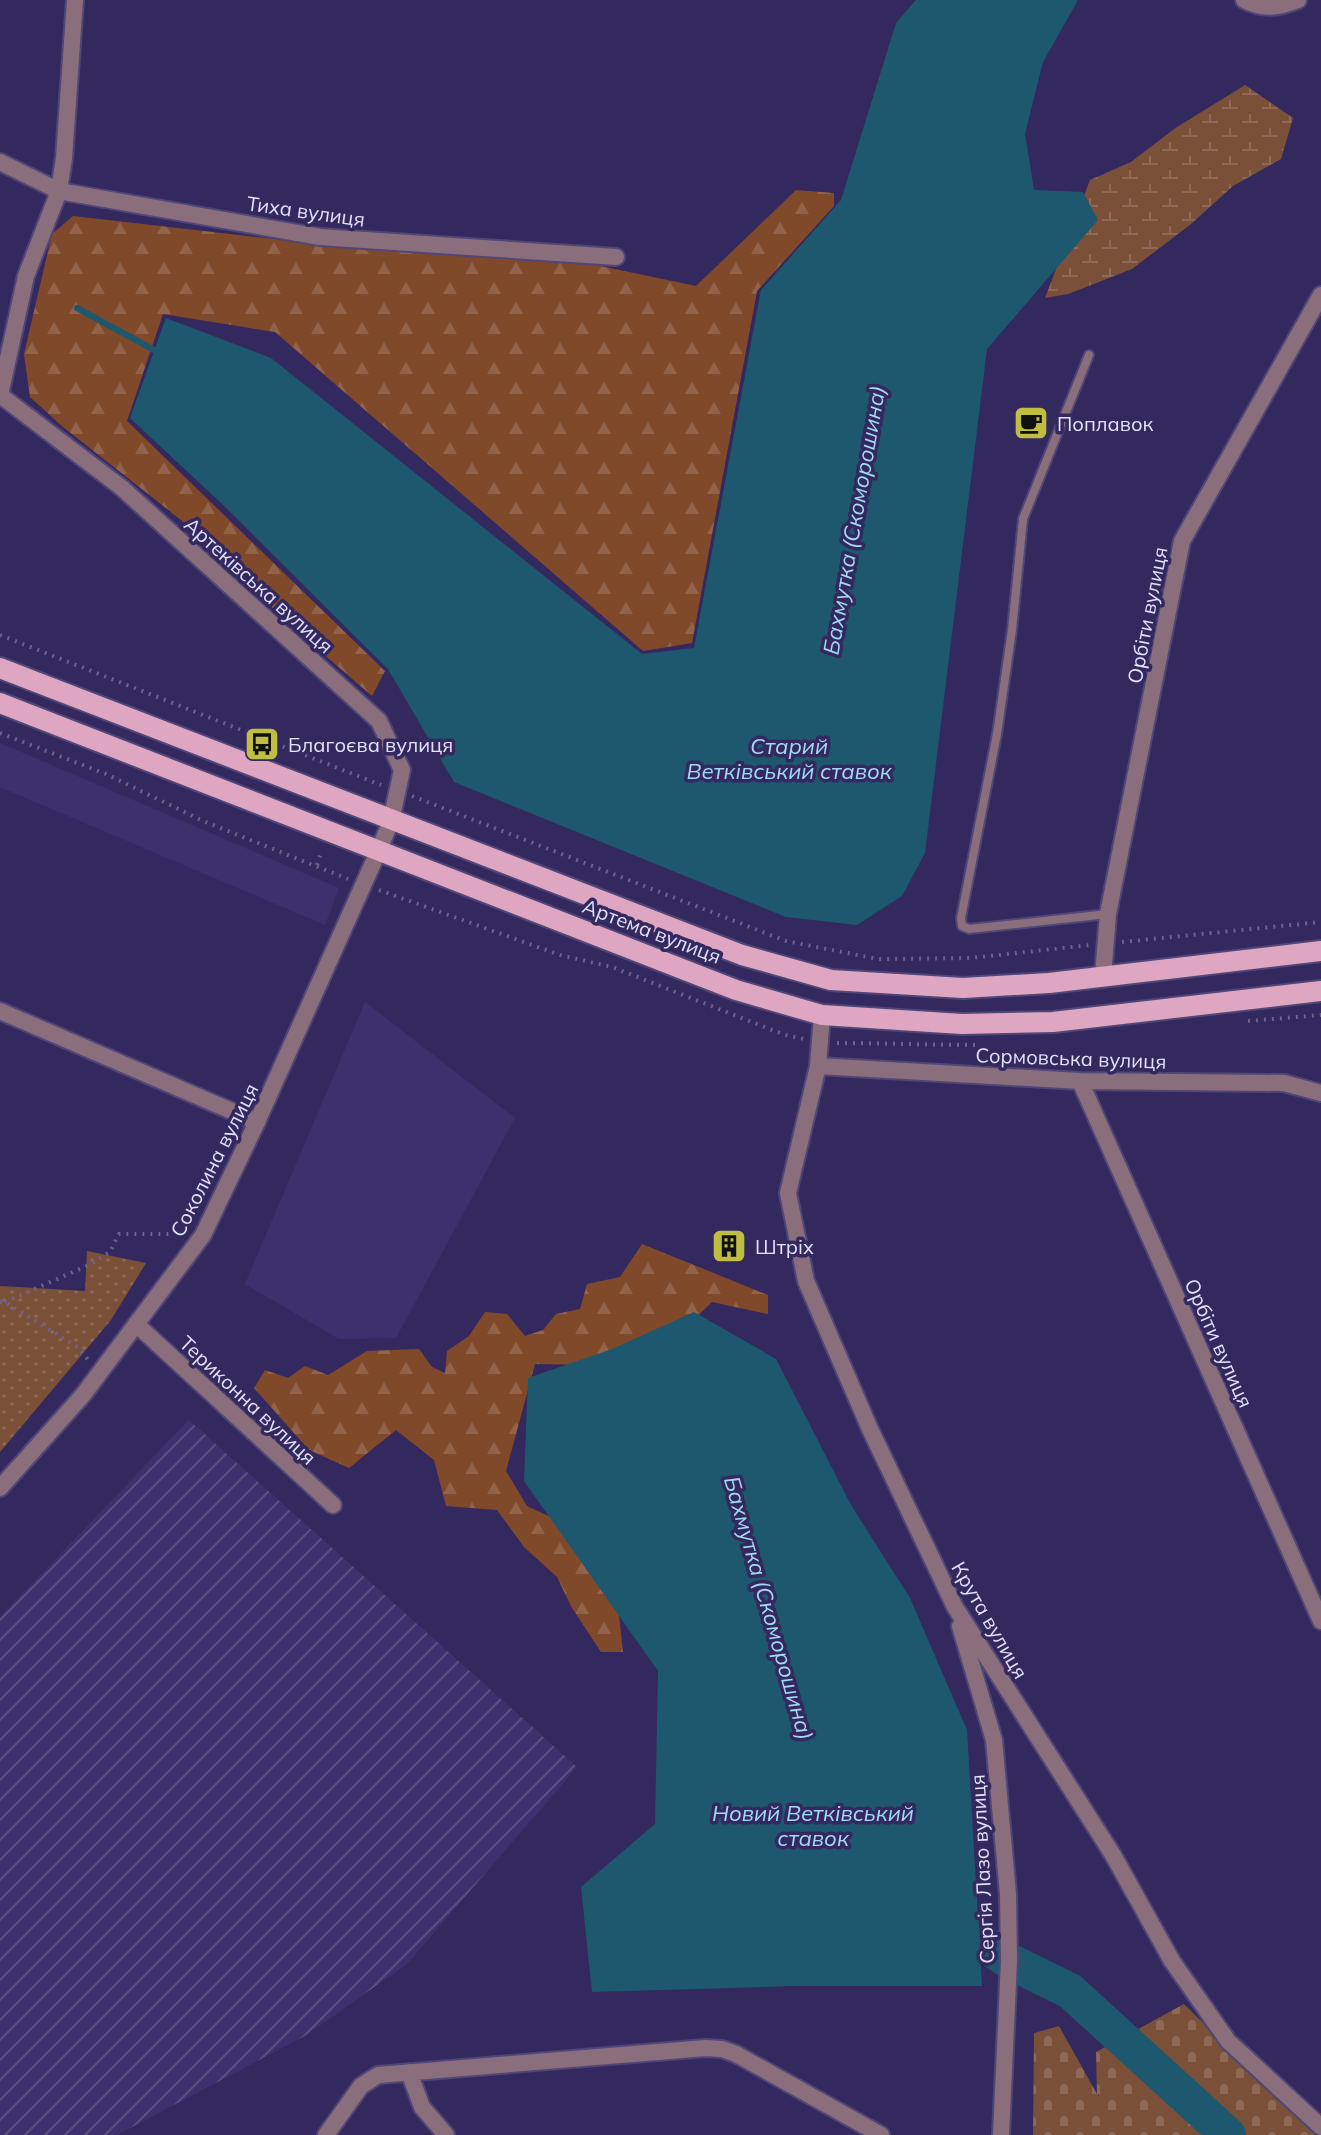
<svg xmlns="http://www.w3.org/2000/svg" width="1321" height="2135" font-family="Mulish,sans-serif">
<style>
.built{fill:#3c316e}
.industrial{fill:url(#industrial-furrows)}
.forest{fill:url(#forest-firs)}
.wetland{fill:url(#wetland-marsh)}
.cemetery{fill:url(#cemetery-stones)}
.park{fill:url(#park-dots)}
.water{fill:#1e586f}
.lines{fill:none;stroke-linecap:round;stroke-linejoin:round}
.stream{stroke:#1e586f;stroke-width:6}
.river{stroke:#1e586f;stroke-width:36}
.service-casing{stroke:#504678;stroke-width:12}
.minor-casing{stroke:#504678;stroke-width:20}
.tertiary-casing{stroke:#504678;stroke-width:20}
.primary-casing{stroke:#504678;stroke-width:24}
.path{stroke:#6b6390;stroke-width:4;stroke-dasharray:2 6;stroke-linecap:butt}
.service{stroke:#8a6e7b;stroke-width:8}
.minor{stroke:#8a6e7b;stroke-width:16}
.tertiary{stroke:#8a6e7b;stroke-width:16}
.primary{stroke:#dfa6c1;stroke-width:20}
.labels{text-anchor:middle;dominant-baseline:central;stroke-width:7;stroke-linejoin:round;paint-order:stroke}
.street-label{font-size:20px;fill:#e3e1fc;stroke:#34295f}
.poi-label{font-size:20px;fill:#e3e1fc;stroke:#34295f;text-anchor:start}
.water-label{font-size:22px;font-style:italic;fill:#a0daf6;stroke:#34295f}
</style>
<defs>
<pattern id="industrial-furrows" width="10" height="10" patternUnits="userSpaceOnUse" patternTransform="scale(2)"><rect width="10" height="10" fill="#3c316e"/><path d="M-1 1l2-2M0 10L10 0M9 11l2-2" fill="none" stroke="#584f84"/></pattern>
<pattern id="forest-firs" width="22" height="20" patternUnits="userSpaceOnUse" patternTransform="scale(2)"><rect width="22" height="20" fill="#80492a"/><path d="M5 1l3.5 6h-7zM16 11l3.5 6h-7z" fill="#92634a"/></pattern>
<pattern id="wetland-marsh" width="20" height="14" patternUnits="userSpaceOnUse" patternTransform="scale(2)"><rect width="20" height="14" fill="#7b5038"/><path d="M1 5h8M5 5V1M11 12h8M15 12V8" fill="none" stroke="#8e6956"/></pattern>
<pattern id="cemetery-stones" width="16" height="16" patternUnits="userSpaceOnUse" patternTransform="scale(2)"><rect width="16" height="16" fill="#7b5038"/><path d="M2 7V4a2 2 0 0 1 4 0v3zM10 15v-3a2 2 0 0 1 4 0v3z" fill="#8e6956"/></pattern>
<pattern id="park-dots" width="8" height="8" patternUnits="userSpaceOnUse" patternTransform="scale(2)"><rect width="8" height="8" fill="#7b5038"/><path d="M2 2h.1M6 6h.1" fill="none" stroke="#8e6956" stroke-width="1.8" stroke-linecap="round"/></pattern>
</defs>
<rect width="100%" height="100%" fill="#34295f"/>
<!-- built -->
<path class="built" d="M0,743L339,888L325,925L0,787Z
M365,1002L515,1118L396,1338L339,1339L245,1284Z"/>
<!-- industrial -->
<path class="industrial" d="M189,1420L577,1767L407,1964L305,2036L117,2135H0V1617Z"/>
<!-- forest -->
<path class="forest" d="M796,190L834,193V206L757,291L692,643L643,651L275,332L163,314L127,421L385,671L372,696L299,633L181,520L63,427L30,397L24,354L52,234L73,216L317,244L586,263L696,286Z
M642,1244L768,1295V1314L712,1302L679,1334L596,1365L535,1364L506,1471L527,1506L574,1528L605,1571L619,1615L623,1652H601L572,1608L557,1577L524,1547L497,1510L446,1506L434,1460L396,1430L349,1468L309,1450L254,1388L265,1370L288,1378L305,1366L328,1375L367,1351L419,1349L432,1367L445,1373L447,1351L469,1336L485,1312L507,1314L525,1336L543,1330L556,1314L580,1309L587,1284L620,1277Z"/>
<!-- wetland -->
<path class="wetland" d="M1245,85L1293,118L1281,159L1233,186L1191,224L1132,269L1068,294L1045,298L1090,180L1131,162L1174,129Z"/>
<!-- cemetery -->
<path class="cemetery" d="M1184,2004L1316,2135H1033L1034,2033L1059,2026L1097,2094L1096,2052Z"/>
<!-- park -->
<path class="park" d="M87,1251L146,1263L111,1320L0,1452V1286L85,1291Z"/>
<!-- water -->
<path class="water" d="M916,0H1078L1043,62L1025,134L1034,190L1083,192L1098,220L987,349L925,853L902,896L857,925L786,917L454,782L388,669L220,502L130,418L166,318L271,358L642,654L694,648L761,290L841,200L896,23Z
M694,1312L776,1359L851,1505L910,1598L967,1730L982,1986H794L592,1992L581,1887L655,1824L658,1671L524,1481L528,1378L612,1349Z"/>
<g class="lines">
<!-- stream -->
<path class="stream" d="M77,308L154,350"/>
<!-- river -->
<path class="river" d="M940,1912L1009,1961L1070,1991L1228,2135"/>
<!-- service casing -->
<g class="service-casing">
<path id="service" d="M1089,355L1023,519L1012,630L997,734L961,918L962,926L969,929L1108,914"/>
</g>
<!-- minor casing -->
<g class="minor-casing">
<path id="minor" d="M75,0L64,158L59,191L26,276L0,395L122,488L379,721L402,770L391,821L378,852
M1244,0C1263,10 1279,8 1298,0
M0,162L59,191L320,237L616,257
M1103,976L1108,914L1182,541L1321,295
M0,1011L257,1122
M822,1015L818,1066L788,1193L806,1281L870,1429L955,1607L1113,1855L1172,1961L1228,2041L1321,2127
M818,1066L1080,1081L1284,1083L1321,1093
M1080,1081L1321,1621
M136,1324L333,1505
M960,1626L994,1740L1008,1894L1009,1961L1001,2135
M409,2072L422,2107L446,2135
M326,2135L361,2086L378,2075L706,2048L722,2049L736,2054L881,2135"/>
</g>
<!-- tertiary casing -->
<g class="tertiary-casing">
<path id="tertiary" d="M0,1488L83,1395L203,1235L257,1122L378,852"/>
</g>
<!-- primary casing -->
<g class="primary-casing">
<path id="primary" d="M0,668L742,955L831,980L963,988L1049,983L1321,951
M0,703L736,990L822,1015L962,1024L1053,1022L1321,991"/>
</g>
<!-- path -->
<path class="path" d="M0,635L381,785
M0,733L106,774L203,821L348,879
M412,796L786,941L878,959L971,958L1090,945
M317,865L322,850
M379,890L560,955L612,967L785,1035L804,1039
M1122,942L1321,922
M1248,1021L1321,1015
M837,1043L976,1045
M0,1302H5L77,1347L90,1362
M5,1302L89,1265L110,1252L119,1234H184"/>
<!-- service -->
<use href="#service" class="service"/>
<!-- minor -->
<use href="#minor" class="minor"/>
<!-- tertiary -->
<use href="#tertiary" class="tertiary"/>
<!-- primary -->
<use href="#primary" class="primary"/>
</g>
<!-- icons -->
<defs>
<g id="cafe-square" transform="scale(1.8)"><rect x="-9" y="-9" width="18" height="18" rx="4" fill="#bfbe41" stroke="#34295f"/><path d="M-5.5-4.5H6V0H3Q3 3.5 0 3.5H-2.5Q-5.5 3.5-5.5 0ZM3-3.2v2h1.7v-2ZM-6 4.5H4V6H-6Z" fill="#111"/></g>
<g id="bus-square" transform="scale(1.8)"><rect x="-9" y="-9" width="18" height="18" rx="4" fill="#bfbe41" stroke="#34295f"/><path d="M-5-6H5V4H4V6H2V4H-2V6H-4V4H-5ZM-3.5-4V0h7V-4ZM-3.5 1.2v1.5H-2V1.2ZM2 1.2v1.5H3.5V1.2Z" fill="#111"/></g>
<g id="building-square" transform="scale(1.8)"><rect x="-9" y="-9" width="18" height="18" rx="4" fill="#bfbe41" stroke="#34295f"/><path d="M-4-6H4V6H1V3H-1V6H-4ZM-2.5-4.3h1.7v1.8h-1.7ZM.8-4.3h1.7v1.8H.8ZM-2.5-1h1.7V.8h-1.7ZM.8-1h1.7V.8H.8Z" fill="#111"/></g>
</defs>
<g fill-rule="evenodd">
<use href="#cafe-square" x="1031" y="423"/>
<use href="#bus-square" x="262" y="744"/>
<use href="#building-square" x="729" y="1246"/>
</g>
<g class="labels">
<!-- street labels -->
<g class="street-label">
<text transform="translate(306 211) rotate(8)">Тиха вулиця</text>
<text transform="translate(259 585) rotate(42)">Артеківська вулиця</text>
<text transform="translate(1147 615) rotate(-79)">Орбіти вулиця</text>
<text transform="translate(652 931) rotate(21)">Артема вулиця</text>
<text transform="translate(1071 1058) rotate(2)">Сормовська вулиця</text>
<text transform="translate(214 1160) rotate(-63)">Соколина вулиця</text>
<text transform="translate(1219 1343) rotate(66)">Орбіти вулиця</text>
<text transform="translate(248 1400) rotate(43)">Териконна вулиця</text>
<text transform="translate(990 1620) rotate(60)">Крута вулиця</text>
<text transform="translate(982 1869) rotate(-93)">Сергія Лазо вулиця</text>
</g>
<!-- poi labels -->
<g class="poi-label">
<text x="1057" y="423">Поплавок</text>
<text x="288" y="744">Благоєва вулиця</text>
<text x="755" y="1246">Штріх</text>
</g>
<!-- water labels -->
<g class="water-label">
<text transform="translate(854 520) rotate(-80)">Бахмутка (Скоморошина)</text>
<text x="789" y="746">Старий<tspan x="789" dy="25">Ветківський ставок</tspan></text>
<text transform="translate(769 1608) rotate(74)">Бахмутка (Скоморошина)</text>
<text x="813" y="1813">Новий Ветківський<tspan x="813" dy="25">ставок</tspan></text>
</g>
</g>
</svg>
